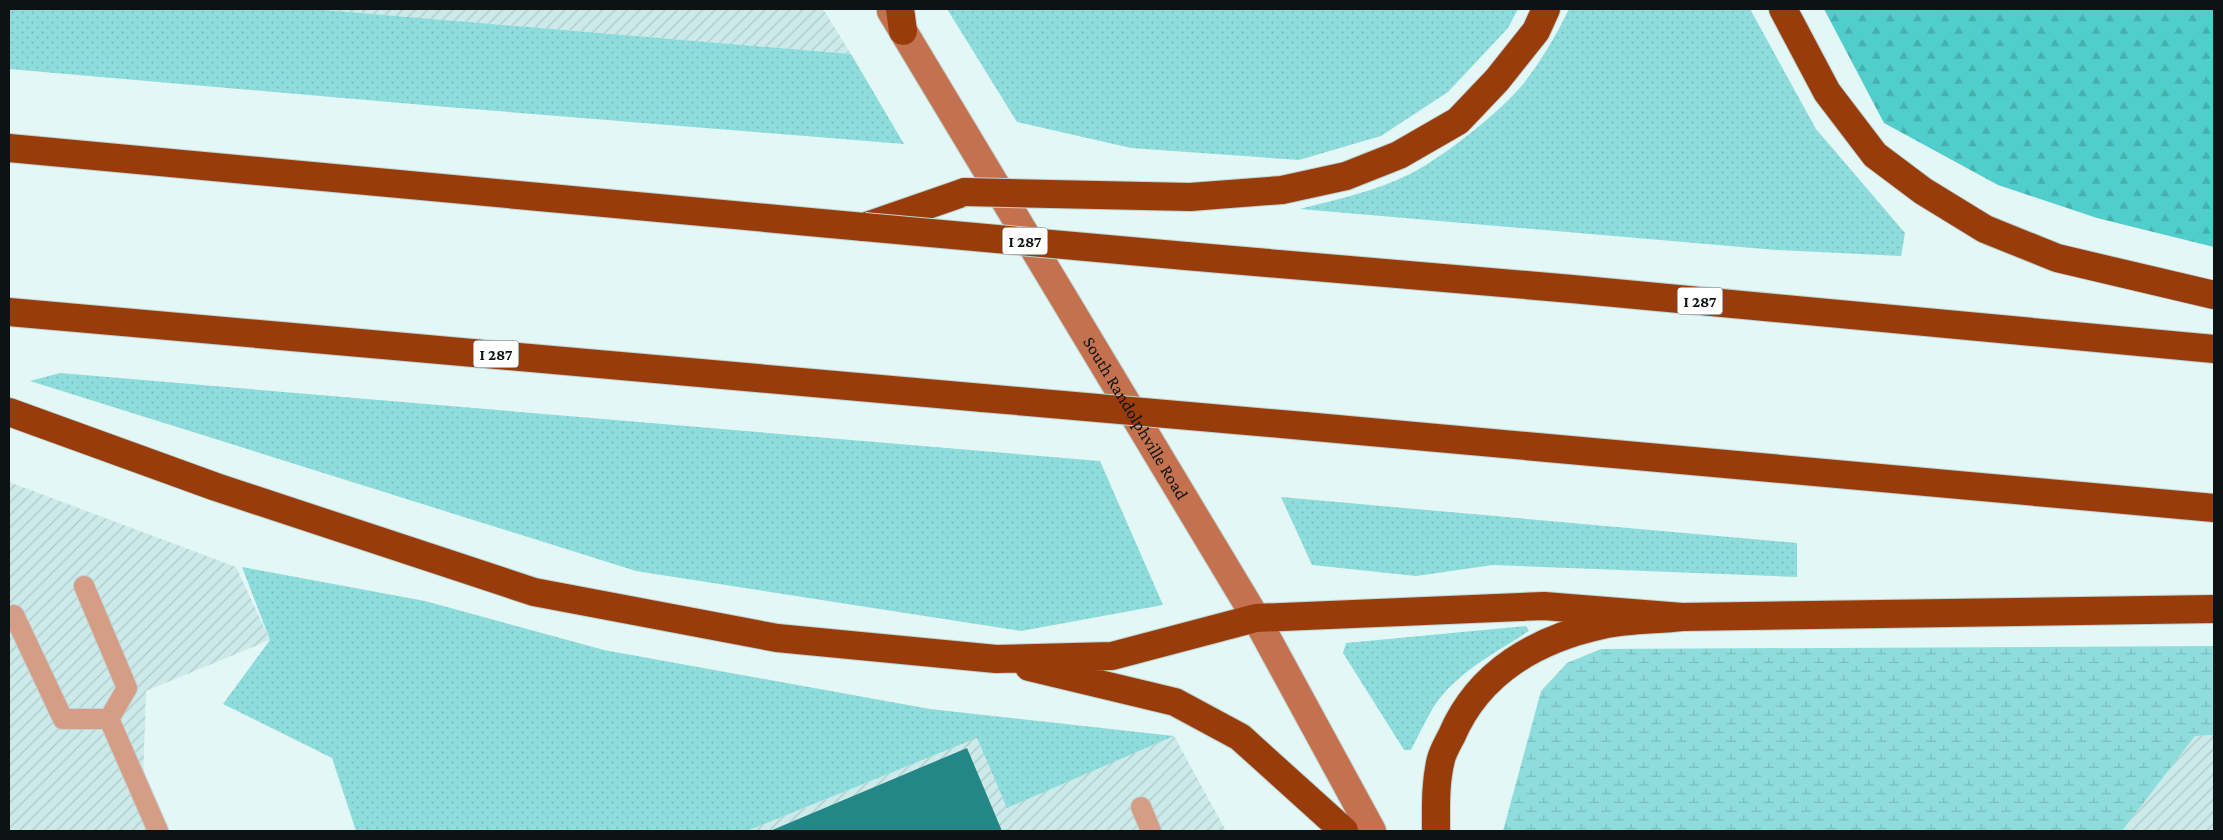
<svg xmlns="http://www.w3.org/2000/svg" width="2223" height="840" font-family="'Crimson Pro',serif">
<style>
.industrial{fill:url(#industrial-furrows)}
.grass{fill:url(#grass-dots)}
.forest{fill:url(#forest-firs)}
.wetland{fill:url(#wetland-marsh)}
.building{fill:#228786}
.lines{fill:none;stroke-linecap:round;stroke-linejoin:round}
.lane-casing{stroke:#c0d3d2;stroke-width:22}
.secondary-casing{stroke:#c0d3d2;stroke-width:30}
.highway-casing{stroke:#c0d3d2;stroke-width:30}
.lane{stroke:#d69d86;stroke-width:20}
.secondary{stroke:#c4714f;stroke-width:28}
.highway{stroke:#993c0b;stroke-width:28}
.highway-bridge-casing{stroke:#c0d3d2;stroke-width:30;stroke-linecap:butt}
.highway-bridge{stroke:#993c0b;stroke-width:28}
.labels{text-anchor:middle;dominant-baseline:central;stroke-width:4.5;stroke-linejoin:round;paint-order:stroke}
.shield{fill:#fff;stroke:#555a5a;stroke-width:1}
.shield-label{font-size:16px;font-weight:bold;fill:#0c1313}
.street-label{font-size:18px;fill:#0c1313;stroke:#fff}
</style>
<defs>
<pattern id="industrial-furrows" width="10" height="10" patternUnits="userSpaceOnUse" patternTransform="scale(1.25)"><rect width="10" height="10" fill="#cceae9"/><path d="M-1 1l2-2M0 10L10 0M9 11l2-2" fill="none" stroke="#aec8c7"/></pattern>
<pattern id="grass-dots" width="8" height="8" patternUnits="userSpaceOnUse" patternTransform="scale(1.25)"><rect width="8" height="8" fill="#8edddc"/><path d="M2 2h.1M6 6h.1" fill="none" stroke="#79bdbc" stroke-width="1.8" stroke-linecap="round"/></pattern>
<pattern id="forest-firs" width="22" height="20" patternUnits="userSpaceOnUse" patternTransform="scale(1.25)"><rect width="22" height="20" fill="#50cecc"/><path d="M5 1l3.5 6h-7zM16 11l3.5 6h-7z" fill="#45b0ae"/></pattern>
<pattern id="wetland-marsh" width="20" height="14" patternUnits="userSpaceOnUse" patternTransform="scale(1.25)"><rect width="20" height="14" fill="#8edddc"/><path d="M1 5h8M5 5V1M11 12h8M15 12V8" fill="none" stroke="#79bdbc"/></pattern>
</defs>
<rect width="100%" height="100%" fill="#e2f7f6"/>
<!-- industrial -->
<path class="industrial" d="M313,9H823L851,54Z
M9,482L236,567L270,640L146,691L143,781L165,831H9Z
M2214,735V831H2122L2195,736Z
M1174,736L1226,831H747L977,738L1007,807Z"/>
<!-- grass -->
<path class="grass" d="M9,9H313L851,54L904,144L447,107L9,69Z
M947,9H1518L1508,28L1448,92L1381,136L1299,160L1131,148L1017,122Z
M1569,9H1750L1816,129L1905,233L1901,256L1776,250L1300,209C1338,199 1377,191 1412,173C1446,155 1499,113 1524,83C1541,61 1557,34 1569,9Z
M60,373L1100,461L1163,605L1021,631L636,571L30,381Z
M1281,497L1797,543V577L1493,565L1416,576L1312,565Z
M242,567L425,601L604,650L930,709L1174,736L1007,808L977,738L747,831H356L332,758L223,704L270,640Z
M1526,626L1529,631C1495,653 1455,673 1433,708C1425,722 1418,736 1411,750H1404L1343,653L1346,643Z"/>
<!-- forest -->
<path class="forest" d="M1824,9H2214V247L2097,218L1998,185L1884,123Z"/>
<!-- wetland -->
<path class="wetland" d="M2214,646V735L2195,736L2122,831H1503L1541,691L1567,663L1601,649Z"/>
<!-- building -->
<path class="building" d="M967,748L1002,831H770Z"/>
<g class="lines">
<!-- lane casing -->
<g class="lane-casing">
<path id="lane" d="M84,586L127,688L109,719L158,831
M14,615L63,719H109
M1141,807L1151,831"/>
</g>
<!-- secondary casing -->
<g class="secondary-casing">
<g id="secondary">
<path id="s1" d="M891,11L1256,618L1372,831"/>
</g>
</g>
<!-- highway casing -->
<g class="highway-casing">
<path id="highway" d="M900,9L903,31
M1783,9L1827,92L1875,155L1923,191L1985,229L2057,258L2214,295
M9,148L864,227L965,192
M1190,197L1282,190L1346,176L1399,155L1458,121L1497,80L1536,31L1546,9
M1186,256L1572,289L2214,349
M9,312L983,398
M9,412L216,487L534,592L777,638L996,659L1112,656L1256,618L1544,606L1682,617
M1304,426L2214,508
M1029,667L1175,702L1240,737L1344,831
M1436,831C1436,807 1435,783 1441,759C1443,751 1448,743 1452,735C1479,672 1537,639 1602,625C1628,619 1656,620 1682,617L2214,609"/>
</g>
<!-- lane -->
<use href="#lane" class="lane"/>
<!-- secondary -->
<use href="#secondary" class="secondary"/>
<!-- highway -->
<use href="#highway" class="highway"/>
<!-- highway-bridge casing -->
<g class="highway-bridge-casing">
<path id="highway-bridge" d="M965,192L1190,197
M864,227L1186,256
M983,398L1304,426"/>
</g>
<!-- highway-bridge -->
<use href="#highway-bridge" class="highway-bridge"/>
</g>
<g class="labels">
<!-- shield labels -->
<g class="shield">
<rect x="1002.5" y="227.5" width="45" height="27" rx="4"/>
<rect x="1677.5" y="287.5" width="45" height="27" rx="4"/>
<rect x="473.5" y="340.5" width="45" height="27" rx="4"/>
</g>
<g class="shield-label">
<text x="1025" y="241">I 287</text>
<text x="1700" y="301">I 287</text>
<text x="496" y="354">I 287</text>
</g>
<!-- street labels -->
<g class="street-label">
<text stroke="none"><textPath href="#s1" startOffset="475">South Randolphville Road</textPath></text>
</g>
</g>
<!-- border -->
<rect width="2223" height="840" fill="none" stroke="#0c1313" stroke-width="20"/>
</svg>
